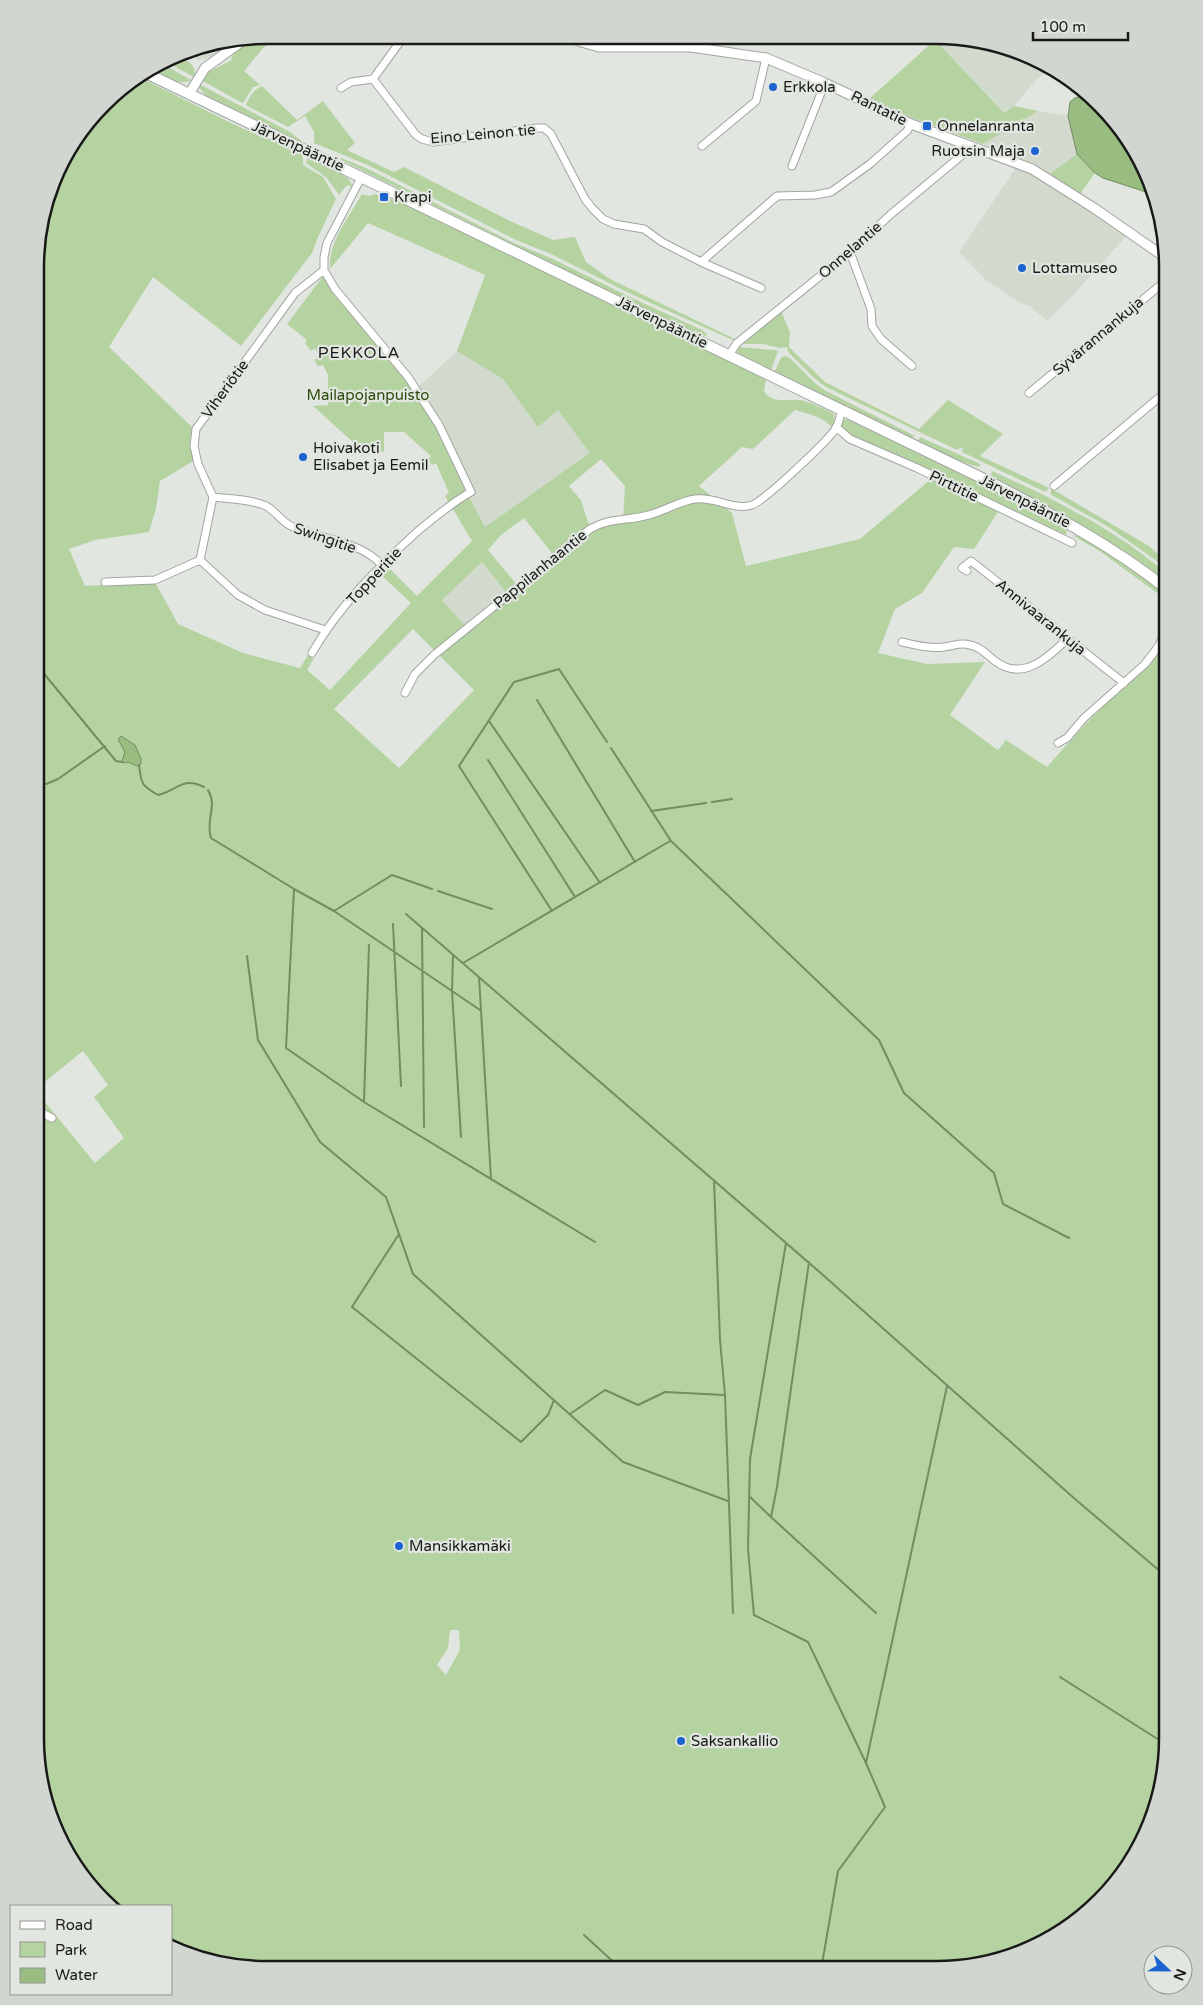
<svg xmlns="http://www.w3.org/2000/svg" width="1203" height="2005" font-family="'Varela Round',sans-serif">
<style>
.built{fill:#d2d9cd}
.green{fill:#b5d3a1;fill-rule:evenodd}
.water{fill:#99bd80;stroke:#738c61}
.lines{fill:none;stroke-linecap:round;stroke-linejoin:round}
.stream{stroke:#738c61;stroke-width:2}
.minor-casing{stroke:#a1a59f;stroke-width:9}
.tertiary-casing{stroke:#a1a59f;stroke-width:11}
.secondary-casing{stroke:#a1a59f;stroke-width:12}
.minor{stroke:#fff;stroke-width:7}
.tertiary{stroke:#fff;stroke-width:9}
.secondary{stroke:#fff;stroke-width:10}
.poi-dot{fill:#1c63cf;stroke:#e2e6e0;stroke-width:2}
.labels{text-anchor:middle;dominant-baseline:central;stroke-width:4.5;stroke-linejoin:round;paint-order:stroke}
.poi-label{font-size:15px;fill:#191a18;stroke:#e2e6e0;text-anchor:start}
.street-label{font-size:15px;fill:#191a18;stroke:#e2e6e0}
.park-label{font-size:15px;fill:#2b4c0b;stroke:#e2e6e0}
.neighbourhood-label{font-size:16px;letter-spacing:1px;fill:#191a18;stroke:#e2e6e0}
.rim{fill:none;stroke:#191a18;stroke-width:2.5}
</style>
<rect width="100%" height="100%" fill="#e2e6e0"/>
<!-- built -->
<path class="built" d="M938,37H967L1025,53L1051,68L1037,79L1014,106L1004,113L935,40Z
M234,41L214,57L198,60L185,51Z
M1038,111L1068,116L1077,154L1047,176L1130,232L1075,293L1047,321L1030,306L1023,305L985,279L959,252L1021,160L983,144Z
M457,351L503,378L538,427L558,409L591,453L485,527L415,390Z
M482,562L508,595L467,628L442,600Z"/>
<!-- green -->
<path class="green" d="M267,35H280L279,38L264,47L244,71L260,85L253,87L244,102L242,103L201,80L208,72L232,60L231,58C239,45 252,38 267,35Z
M935,40L1004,113L1014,106L1038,111L983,144L912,118L870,98Z
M176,54C184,59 198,65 194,76H192L165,61Z
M161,63L191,80C178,87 164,75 152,69Z
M139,77L233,124L303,155V165L323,177L336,199L318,237L312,253L241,346L153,277L109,347L194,429L195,460L160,481L156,508L149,532L95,540L69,549L85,586L155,582L178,624L243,653L300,668L308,655L314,658L307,670L330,690L411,603L379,573L386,565L417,596L472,541L445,496L449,493L436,463L432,465L428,459L431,456L404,432H384V452H354L353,442L313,406L328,405V375L323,365L318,366L314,360L319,357L315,348L311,351L305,343L307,340L287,324L324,275L415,390L437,426L463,485L485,527L590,453L558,410L538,427L503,379L457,351L485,275L368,223L330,269C328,242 349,217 362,194L369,196L375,194L403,203L766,379L764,391C773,406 791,397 804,401C814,404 825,409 834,414L835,422L833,428C823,417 809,414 795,410L753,449L742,447L699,486L732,513L746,566L860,539L931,479L998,512L974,549L954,547L922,593L895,609L878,653L927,664L985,662L950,715L998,750L1006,740L1047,767C1068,743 1089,720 1111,698C1133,677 1154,665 1168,636L1167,1754L1150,1827L1120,1879L1077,1922L1025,1952L936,1970L237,1968L178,1952L171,1948V1906H110L83,1880L53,1827L35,1738L36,1091L95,1163L124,1138L94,1097L108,1085L83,1051L36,1089L37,237L59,164L114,93ZM601,459L625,486L623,519L590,529L581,500L569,486ZM524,518L555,557L518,586L488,550L501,535ZM482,562L508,595L467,628L442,600ZM413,629L474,690L399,768L334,709ZM450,1630H459L460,1650L446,1675L437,1665L448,1648Z
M199,84L290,132L304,143L207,97L200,89Z
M262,86L297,120L323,101L355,143L347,150L394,172L404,167L508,220L553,240L575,237L586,262L610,279L737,340L735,341L631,294L551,254L516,240L368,165L314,143V132L305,116L288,127L247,106L246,104C250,96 253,90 262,86Z
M1077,154L1095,173L1078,197L1047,176Z
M308,157L348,178L353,187L347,185L339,195L326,177L306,163Z
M341,158L366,168L512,242L553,259L630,297L702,330L707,334L706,336L686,329L341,160Z
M781,311L790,332L789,347L825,382L919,429L948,400L1003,434L980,456L1049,488L1045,492L962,452L963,448H960L957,450L826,387L814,378L790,354L787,350L788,347L780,348L763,344H741Z
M738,347L776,350L778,351L771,370L739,355L737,352Z
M785,356L790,358L816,384L826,391L915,436L911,438L775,371L781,358Z
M842,419L853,421L1028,506L1048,517L1067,531L1066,535L846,434L840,428Z
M920,437L978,463L981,465L978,467L960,461L918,442Z
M992,471L1042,494L1094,522L1130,545L1168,574V583C1117,542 1060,513 1003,483L991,475Z
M1052,489L1149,546L1168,563V569L1110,528L1050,494Z
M1072,535C1097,538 1146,579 1168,596V601L1101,552Z"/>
<!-- water -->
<path class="water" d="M1088,94L1120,126L1150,178L1153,191L1149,193L1103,178L1095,173L1077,154L1068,116L1070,102L1075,98Z
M121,736L135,745L141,759V764L137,766L128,762L123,763L122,761L125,752L118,739Z"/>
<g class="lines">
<!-- stream -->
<path class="stream" d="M36,664L116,761L122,762
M537,700L635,862
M489,721L600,883
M611,748L671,841L879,1040L904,1093L994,1173L1003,1204L1069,1238
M488,760L575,897
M139,765C141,784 142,786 158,795C177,791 182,776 204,787
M46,784L58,779L105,746
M208,790C218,807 205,819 211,838L294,889L334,911L480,1010
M712,802L732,799
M651,811L706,803
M294,889L286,1048L364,1102L595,1242
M438,891L492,909
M334,911L392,875L432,889
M552,911L459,766L514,682L559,669L607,742
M406,914L823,1275L1075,1499L1168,1578
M393,924L401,1086
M422,928L424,1127
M453,955L452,991L461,1137
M247,956L258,1040L320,1142L386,1197L413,1274L623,1462L728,1501
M463,963L670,841
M479,977L491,1179
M364,1102L369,945
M714,1180L720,1340L725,1395L733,1613
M399,1234L352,1307L521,1442L548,1415L554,1400
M786,1243L750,1459L748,1549L754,1615L808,1642L866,1763
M809,1262L777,1487L771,1517L876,1613
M570,1414L605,1390L638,1405L665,1392L724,1395
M749,1496L771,1517
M1060,1677L1167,1745
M584,1935L620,1968L626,1969
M821,1970L838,1871L885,1807L866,1763L947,1386"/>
<!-- minor casing -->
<g class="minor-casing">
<path id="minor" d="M405,35L373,79L416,135L422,139L433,142L537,128H544L551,134L585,199L592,208L603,219L614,224L644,229L662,242L701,262L761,288
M611,47L613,36
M341,88L351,82L373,79
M702,146L756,101L766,58
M792,166L825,83
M850,252L871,309L872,326L881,339L912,366
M701,262L777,196L815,195L831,192L870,164L907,131L911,124
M729,355L737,343L850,252L890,215L973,146
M1029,393L1168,279
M836,427L850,439L917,468L1072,543
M1054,486L1168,390
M213,497C229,499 251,499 266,506C276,511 282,523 293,527C321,539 359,541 381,564
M200,560L213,497L198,464L194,446L196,429L295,293L324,270
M200,560L238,595L265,610L325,630
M967,571L962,568L971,561C1023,601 1072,643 1124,683
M105,582L155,580L200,560
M902,642C916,645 930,649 944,647C954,646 960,642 970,645C981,647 987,655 995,661C1022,682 1048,658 1067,639
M312,653C339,606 378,567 418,531C435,517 451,503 471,492L439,425L408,377L335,289L324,270V257L327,243L362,176
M405,693L415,674L434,655L590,529C611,517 627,521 649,515C664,511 680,501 695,499C715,496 733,511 752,505C764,501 829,440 836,428C839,423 840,416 842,410
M1058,743L1067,738L1084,718L1145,664L1158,647L1168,627
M36,1110L52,1118"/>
</g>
<!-- tertiary casing -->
<g class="tertiary-casing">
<path id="tertiary" d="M566,36L581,42L599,47H691L766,58L825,83L911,124L1032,169L1094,208L1166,258
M189,94L205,68L245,39"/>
</g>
<!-- secondary casing -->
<g class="secondary-casing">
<path id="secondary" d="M146,73L984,479C1048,512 1111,544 1168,590"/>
</g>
<!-- minor -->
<use href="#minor" class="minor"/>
<!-- tertiary -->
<use href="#tertiary" class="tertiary"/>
<!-- secondary -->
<use href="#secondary" class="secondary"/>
</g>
<!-- markers -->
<g class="poi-dot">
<circle cx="773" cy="87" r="5"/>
<rect x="922" y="121" width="10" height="10" rx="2.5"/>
<circle cx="1035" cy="151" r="5"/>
<rect x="379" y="192" width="10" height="10" rx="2.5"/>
<circle cx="1022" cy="268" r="5"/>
<circle cx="303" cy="457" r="5"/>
<circle cx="399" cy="1546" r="5"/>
<circle cx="681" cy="1741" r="5"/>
</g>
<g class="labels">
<!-- poi labels -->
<g class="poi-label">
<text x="783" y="87">Erkkola</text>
<text x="937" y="126">Onnelanranta</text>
<text x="1025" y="151" text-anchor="end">Ruotsin Maja</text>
<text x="394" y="197">Krapi</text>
<text x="1032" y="268">Lottamuseo</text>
<text x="313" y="448">Hoivakoti<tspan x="313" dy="17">Elisabet ja Eemil</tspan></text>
<text x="409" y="1546">Mansikkamäki</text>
<text x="691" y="1741">Saksankallio</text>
</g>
<!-- street labels -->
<g class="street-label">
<text transform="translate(879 108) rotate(26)">Rantatie</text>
<text transform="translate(483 134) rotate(-5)">Eino Leinon tie</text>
<text transform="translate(298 146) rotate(25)">Järvenpääntie</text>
<text transform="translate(850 250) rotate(-41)">Onnelantie</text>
<text transform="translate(662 322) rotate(26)">Järvenpääntie</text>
<text transform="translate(1098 336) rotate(-40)">Syvärannankuja</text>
<text transform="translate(225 389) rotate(-54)">Viheriötie</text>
<text transform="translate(954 486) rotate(26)">Pirttitie</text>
<text transform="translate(1025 501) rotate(27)">Järvenpääntie</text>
<text transform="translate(325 538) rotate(19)">Swingitie</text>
<text transform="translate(540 569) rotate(-39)">Pappilanhaantie</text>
<text transform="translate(374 576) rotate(-47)">Topperitie</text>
<text transform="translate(1041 617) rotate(39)">Annivaarankuja</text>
</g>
<!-- park labels -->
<g class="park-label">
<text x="368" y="395">Mailapojanpuisto</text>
</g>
<!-- neighbourhood labels -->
<g class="neighbourhood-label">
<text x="359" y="353">PEKKOLA</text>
</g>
</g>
<!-- crop -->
<path d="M0 0H1203V2005H0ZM267 44H936A223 223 0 0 1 1159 267V1738A223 223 0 0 1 936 1961H267A223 223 0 0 1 44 1738V267A223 223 0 0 1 267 44Z" fill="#d2d6d0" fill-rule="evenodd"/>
<path class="rim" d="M267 44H936A223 223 0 0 1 1159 267V1738A223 223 0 0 1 936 1961H267A223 223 0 0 1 44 1738V267A223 223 0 0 1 267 44Z"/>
<!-- legend -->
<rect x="10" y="1905" width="162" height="90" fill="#e2e6e0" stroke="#929490"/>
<rect x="20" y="1921" width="25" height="8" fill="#ffffff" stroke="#929490"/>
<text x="55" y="1930" font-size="15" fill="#191a18">Road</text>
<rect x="20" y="1942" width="25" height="15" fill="#b5d3a1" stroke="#929490"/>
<text x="55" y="1955" font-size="15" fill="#191a18">Park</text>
<rect x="20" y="1968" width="25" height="15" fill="#99bd80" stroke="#929490"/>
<text x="55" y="1980" font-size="15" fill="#191a18">Water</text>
<!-- north arrow -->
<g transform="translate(1168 1970) rotate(112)"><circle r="24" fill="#e2e6e0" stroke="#929490"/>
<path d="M0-4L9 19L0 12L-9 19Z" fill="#1c63cf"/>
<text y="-8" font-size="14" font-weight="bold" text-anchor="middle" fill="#191a18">N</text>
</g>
<!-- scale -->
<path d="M1033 32v8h95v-8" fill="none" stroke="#191a18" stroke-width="2.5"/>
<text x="1040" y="32" font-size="15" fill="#191a18" stroke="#e2e6e0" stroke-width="4" paint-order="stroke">100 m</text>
</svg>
